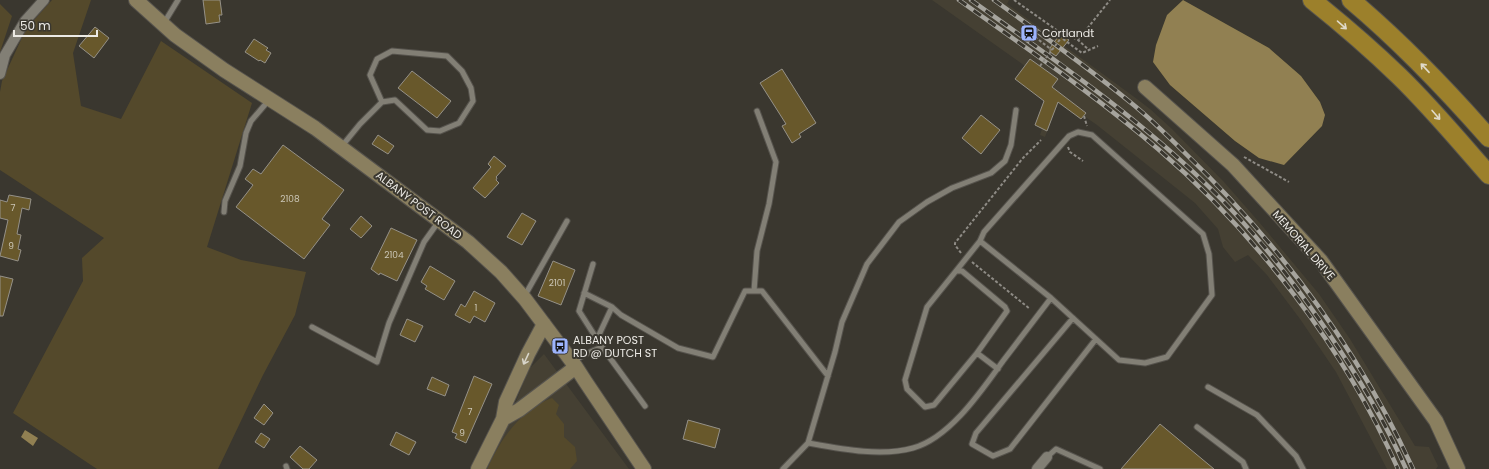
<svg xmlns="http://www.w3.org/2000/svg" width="1489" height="469" font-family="Poppins,sans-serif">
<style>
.built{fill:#454033}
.green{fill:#54492b}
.water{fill:#918052}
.building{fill:#68582b;stroke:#959188}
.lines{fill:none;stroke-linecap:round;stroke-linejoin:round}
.lane-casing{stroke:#56534d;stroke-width:7}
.street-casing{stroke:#56534d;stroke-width:12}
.secondary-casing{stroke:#56534d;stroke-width:16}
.highway-casing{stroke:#56534d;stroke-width:20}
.path{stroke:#8e8b85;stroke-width:2;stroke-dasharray:3 2;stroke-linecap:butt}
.lane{stroke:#827f75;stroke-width:5}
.street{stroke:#827f75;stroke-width:10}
.secondary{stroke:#8a7f5f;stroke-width:14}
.highway{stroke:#9c802b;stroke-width:18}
.rail-casing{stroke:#a6a49d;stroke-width:4.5}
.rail{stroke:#3a372f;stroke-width:3;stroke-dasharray:9;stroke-linecap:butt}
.path-bridge{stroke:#8e8b85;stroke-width:2;stroke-dasharray:3 2;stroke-linecap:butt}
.oneway{stroke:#e0dac9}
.oneway2{stroke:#d8d5ca}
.labels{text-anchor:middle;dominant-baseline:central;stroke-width:4;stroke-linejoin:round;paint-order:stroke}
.number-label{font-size:9px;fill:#cbc6b6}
.poi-label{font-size:11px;fill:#eceae5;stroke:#3a372f;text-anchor:start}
.street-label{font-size:11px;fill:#eceae5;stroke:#3a372f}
</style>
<rect width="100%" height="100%" fill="#3a372f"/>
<!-- built -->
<path class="built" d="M932,0H1009L1007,4L1137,99L1150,109L1172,129L1224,182L1259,222L1319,294L1350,339L1415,446L1429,447L1438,466L1436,469H1387L1336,372L1300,319L1267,275L1248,255L1235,262L1223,247L1218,229L1195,203L1097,125L1084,116L1081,119L1058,103L1045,137L1040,135L1042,129L1035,125L1044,101L1015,79L1025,66Z
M544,354L629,469H489L529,369Z"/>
<!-- green -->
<path class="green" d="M52,0H91L73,53L81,106L121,119L161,41L252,103L207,247L241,260L306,272L295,315L263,375L218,469H97L13,413L83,281L82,258L104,238L0,170V92L2,81L26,29Z
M0,4L12,16L0,52Z
M552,398L559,405L556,414L564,424V437L575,447L577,461L570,469H487C500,440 521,409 552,398Z"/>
<!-- water -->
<path class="water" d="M1183,0L1269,48L1301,76L1320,102L1325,115L1322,126L1284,165L1259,158L1235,141L1170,85L1153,62L1156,45L1167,15Z
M25,430L38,438L33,446L21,437Z"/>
<!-- building -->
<path class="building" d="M203,0H220L222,15H219L220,22L206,24Z
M95,27L109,38L94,58L79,46Z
M1060,34L1069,40L1056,56L1050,52V48Z
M254,39L268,48L266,50L271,53L265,63L260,60L259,61L245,52Z
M1030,59L1058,79L1052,87L1086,113L1081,119L1058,102L1047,131L1035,125L1044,101L1015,79Z
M782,69L816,123L799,134L801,137L792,143L782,126L786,124L760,83Z
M412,71L451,101L437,118L398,88Z
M981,115L1000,130L981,154L962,138Z
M378,135L394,146L388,154L372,144Z
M283,145L344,190L322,219L330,225L304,259L236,207L253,185L245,179L253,169L261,174Z
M494,156L506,166L496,177L497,178L496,180L499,183L485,198L473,188L491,167L488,164Z
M9,195L31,199L29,210L22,208L17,234L21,235L18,249L21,250L18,261L0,256L8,220L0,218V200L7,202Z
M522,213L536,221L522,245L507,237Z
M361,216L372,226L361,238L350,229Z
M391,228L417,240L397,281L380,273L379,275L371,269Z
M553,261L575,270L561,305L538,296Z
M430,266L455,281L444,300L425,289L427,286L421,282Z
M0,276L13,279L3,316H0Z
M474,291L495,303L485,322L474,316L470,323L455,315L461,304L465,307Z
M407,319L423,326L415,342L400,335Z
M474,376L492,384L466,443L455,438L457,434L452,432Z
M432,377L449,385L445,396L427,389Z
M264,404L273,413L264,425L254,418Z
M688,420L720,429L715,448L683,439Z
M1160,424L1214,469H1121Z
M396,432L416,442L409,455L390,445Z
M261,433L270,439L264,448L255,442Z
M300,446L317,460L309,469H303L290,457Z"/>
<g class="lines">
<!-- lane casing -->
<g class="lane-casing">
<path id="lane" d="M164,23L178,0
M1078,132L1092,135L1203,234L1209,254L1212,295L1167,357L1145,363L1119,360L1051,298L980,241L984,232L1069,136Z
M342,146L360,124L382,102L395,100L427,130L440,131L459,123L473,101L471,88L462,71L447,56L392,51L377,59L370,75L382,102
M224,212L225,201L240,166L246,133L251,121L269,100
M593,264L579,311L602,347
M956,271L980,241
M754,291L757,251L769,204L776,162L757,111
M584,293L612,307
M524,297L567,221
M1073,318L976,433L972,444L993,456L1010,449L1096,339
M312,327L377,362L389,323L424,242L439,221
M597,339L612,307L621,315L678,348L713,357L745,291H762L828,376
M977,353L1007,311L1005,307L962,271H956L927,307L905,380L907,389L925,407L934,405L977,353L998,369
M573,361L588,353L602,347L645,406
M1208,387L1257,415L1296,456L1303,469
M1197,427L1243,462L1246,469
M808,443L835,352L842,322L867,264L899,222L927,202L952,188L991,173L1005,161L1011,145L1016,110
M1047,457L1056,449L1100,469
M286,466L287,469
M783,469L808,443C841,449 881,457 913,448C950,438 982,390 1003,361C1019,340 1035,319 1051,298"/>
</g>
<!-- street casing -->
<g class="street-casing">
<path id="street" d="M0,74L5,55L25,21L44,0
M1037,469L1047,457"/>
</g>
<!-- secondary casing -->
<g class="secondary-casing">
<path id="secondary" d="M136,0L175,35L224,70L315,128L468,242L501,272L525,299L576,367L585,381L644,469
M1145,87L1233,165L1321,261L1436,421L1458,469
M503,419L519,410L576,367
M478,469L503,419L506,402L528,354L544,324"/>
</g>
<!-- highway casing -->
<g class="highway-casing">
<path id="highway" d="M1312,0C1342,24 1371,49 1399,76C1431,107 1460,142 1489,175
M1351,0C1401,42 1446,89 1489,138"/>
</g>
<!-- path -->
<path class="path" d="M1014,0L1058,31L1078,40L1089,50
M1058,31L1059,36L1082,53L1098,46
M1031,34L1052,50
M1078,40L1110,0
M1084,116L1087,126
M1068,147L1070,152L1083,161
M1244,157L1289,182
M961,253L955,245V243L1023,158L1041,140
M972,262L1030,309"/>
<!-- lane -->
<use href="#lane" class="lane"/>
<!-- street -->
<use href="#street" class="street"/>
<!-- secondary -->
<use href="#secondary" class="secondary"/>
<!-- highway -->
<use href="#highway" class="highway"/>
<!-- rail casing -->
<g class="rail-casing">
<path id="rail" d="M959,0C1026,48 1095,95 1158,149C1256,233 1346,351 1398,469
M971,0C1052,58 1135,115 1207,185C1252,228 1290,277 1325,328C1356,373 1384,419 1406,469
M994,0C1040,33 1086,66 1130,102C1150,118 1168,136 1186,154C1279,244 1359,350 1413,469"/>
</g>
<!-- rail -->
<use href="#rail" class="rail"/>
<!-- path-bridge -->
<path class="path-bridge" d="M1040,66L1061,38"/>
</g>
<!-- one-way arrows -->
<defs><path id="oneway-shaft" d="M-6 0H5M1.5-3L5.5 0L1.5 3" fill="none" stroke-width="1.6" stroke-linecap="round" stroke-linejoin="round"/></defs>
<g class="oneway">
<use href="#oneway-shaft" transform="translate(1342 25) rotate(41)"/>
<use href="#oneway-shaft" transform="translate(1425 68) rotate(-133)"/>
<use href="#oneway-shaft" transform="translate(1436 115) rotate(49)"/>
</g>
<use class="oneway2" href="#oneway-shaft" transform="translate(526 359) rotate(115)"/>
<!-- icons -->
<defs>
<g id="station-square" transform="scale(0.9)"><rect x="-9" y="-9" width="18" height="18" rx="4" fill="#9db4fd" stroke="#3a372f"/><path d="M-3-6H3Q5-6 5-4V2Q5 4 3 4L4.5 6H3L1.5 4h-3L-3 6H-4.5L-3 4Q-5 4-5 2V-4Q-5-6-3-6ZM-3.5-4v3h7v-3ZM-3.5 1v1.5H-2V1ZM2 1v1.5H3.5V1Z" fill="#111"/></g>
<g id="bus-square" transform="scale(0.9)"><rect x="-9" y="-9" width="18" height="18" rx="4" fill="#9db4fd" stroke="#3a372f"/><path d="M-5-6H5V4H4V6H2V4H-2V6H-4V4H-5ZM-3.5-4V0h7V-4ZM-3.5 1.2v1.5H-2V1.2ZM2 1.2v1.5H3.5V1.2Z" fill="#111"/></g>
</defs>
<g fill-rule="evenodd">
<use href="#station-square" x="1029" y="33"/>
<use href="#bus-square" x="560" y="346"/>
</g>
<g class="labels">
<!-- number labels -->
<g class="number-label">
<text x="290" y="199">2108</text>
<text x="13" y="208">7</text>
<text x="11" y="246">9</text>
<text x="394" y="255">2104</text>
<text x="557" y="283">2101</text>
<text x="476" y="308">1</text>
<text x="470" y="412">7</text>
<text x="462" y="433">9</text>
</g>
<!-- poi labels -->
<g class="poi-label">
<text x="1042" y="33">Cortlandt</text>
<text x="573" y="340">ALBANY POST<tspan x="573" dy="13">RD @ DUTCH ST</tspan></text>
</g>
<!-- street labels -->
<g class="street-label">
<text transform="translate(419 205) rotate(37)">ALBANY POST ROAD</text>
<text transform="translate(1304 245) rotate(49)">MEMORIAL DRIVE</text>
</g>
</g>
<!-- scale -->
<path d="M14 30v6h83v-6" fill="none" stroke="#eceae5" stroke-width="2"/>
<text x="20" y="30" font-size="12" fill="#eceae5" stroke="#3a372f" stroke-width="3" paint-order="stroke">50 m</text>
</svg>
